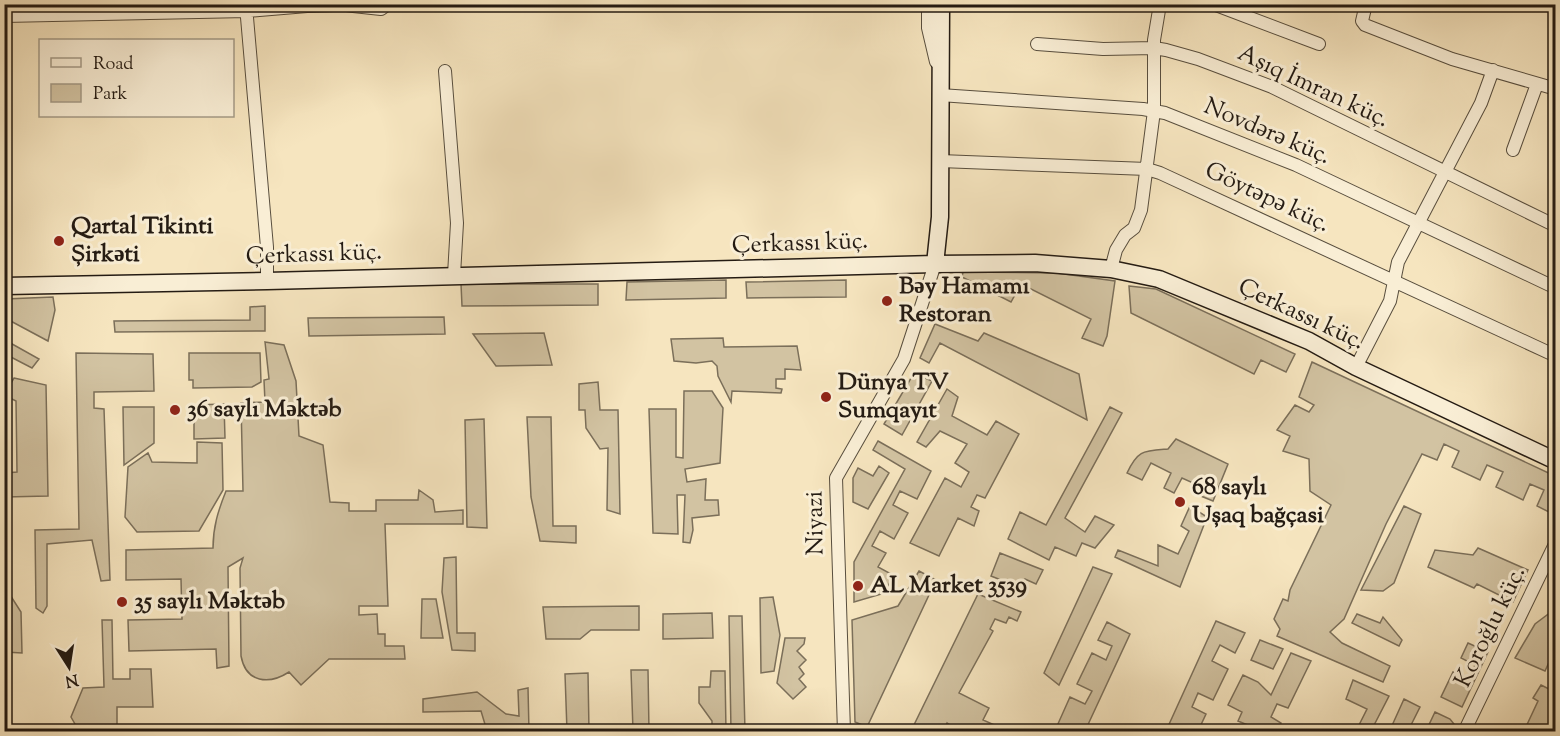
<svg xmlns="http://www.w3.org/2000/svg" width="1560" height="736" font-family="'Sorts Mill Goudy',serif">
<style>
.green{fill:#d2c3a2;stroke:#7b6f5a;stroke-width:1.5}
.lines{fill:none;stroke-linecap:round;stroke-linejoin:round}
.street-casing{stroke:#584e3e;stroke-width:14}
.secondary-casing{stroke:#241b13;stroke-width:19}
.street{stroke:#f9eed5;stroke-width:12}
.secondary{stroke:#f9eed5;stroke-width:16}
.poi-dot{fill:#8f2418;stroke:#f9eed5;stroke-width:2}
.labels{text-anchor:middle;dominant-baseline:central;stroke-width:6;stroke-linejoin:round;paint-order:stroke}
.street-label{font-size:24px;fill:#241b13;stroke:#f9eed5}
.poi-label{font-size:24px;font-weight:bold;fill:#241b13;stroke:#f9eed5;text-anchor:start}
</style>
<rect width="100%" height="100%" fill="#f6e5bf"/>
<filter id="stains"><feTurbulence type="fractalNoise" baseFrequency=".00333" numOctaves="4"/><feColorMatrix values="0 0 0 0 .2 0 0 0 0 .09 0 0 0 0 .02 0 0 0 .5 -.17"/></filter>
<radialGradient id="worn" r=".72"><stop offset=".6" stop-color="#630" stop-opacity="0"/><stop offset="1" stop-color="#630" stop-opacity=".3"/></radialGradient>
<!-- green -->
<path class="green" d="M963,272L1057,273L1115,281L1107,336L1103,346L1082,338L1091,319L1021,284L1011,302L962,277Z
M726,280V298L626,300L627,282Z
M846,280V297L747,298L746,282Z
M461,284H598V305L462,306Z
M1129,286L1156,289L1295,354L1286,372L1261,360L1254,374L1131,313Z
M53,297L55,310L48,341L5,318V299Z
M265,306V331L115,332L114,321L250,320V307Z
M444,317L445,334L309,336L308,318Z
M935,324L978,341L984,333L1079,374L1087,420L940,343L929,363L920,358Z
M544,333L552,365L496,366L473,334Z
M723,338L724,347L797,346L801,370L785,369V379H776V388L782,389L781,393L732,391L731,402L718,376L717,366L712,361L696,363L674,361L671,339Z
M5,340L39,359L32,368L5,354Z
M265,342L284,345L296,381L299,436L323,445L330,502L349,503V511H376V500H418L419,490L433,500L435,512L463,510V524H385L388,606H359V615L377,614L378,634H385V646H404L405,659H329L301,685L289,672C269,685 246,683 241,656L240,568L243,558L228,567L229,666L217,668L216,649L129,651L128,620L182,619L181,579L126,580V550L213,548C213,527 218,511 226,491H243L241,403L265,402L264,380L269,379Z
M76,353L153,354L154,391L94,392V408L104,409L110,580L101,581L92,540L47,544V606L43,613L36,608L35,530L79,529Z
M189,353H260L261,382L252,387L193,388V380H189Z
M1312,362L1555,476V505L1551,513L1537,506L1544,490L1530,484L1523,500L1496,487L1503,472L1487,465L1480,480L1452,467L1459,451L1444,444L1437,460L1422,454L1386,524L1344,619L1330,632L1342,643L1390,666L1383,682L1277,636L1280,629L1274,619L1283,599L1288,601L1290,590L1331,505L1310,491L1309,459L1283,451L1290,436L1277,430L1295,405L1309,412L1314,405L1299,397Z
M914,373L932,381L902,435L884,424Z
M14,378L46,385L48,496L5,497V473L17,472L16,401L4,395Z
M598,382L600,410H618L620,514L607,510L608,448L600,449L586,428L585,410H579V384Z
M947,389L958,397L952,416L987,435L996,421L1019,434L985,498L977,495L971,507L979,511L974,526L958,518L939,556L910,543L945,478L961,487L969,472L955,463L967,444L940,431L926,447L917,442Z
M684,391H712L723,408L720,463L685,469L687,482L706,479L705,500H718L719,515L692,518L693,530L690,543L683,542L685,495H677L678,534L653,533L649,409H676V457L683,458Z
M224,404L225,438L194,439V405Z
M123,407H154V443L124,465Z
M1110,407L1122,413L1065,518L1085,532L1095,516L1114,525L1095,548L1082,543L1076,556L1055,547L1049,560L1008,539L1020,512L1046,525Z
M527,417H551L553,526H576V543L540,541L531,497Z
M484,419L487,528L467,527L465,420Z
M1176,439L1228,464L1213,501L1196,494L1200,486L1182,478L1174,493L1164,488L1171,473L1151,463L1142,480L1127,473C1138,450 1143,451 1168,449Z
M878,441L931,471L917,499L900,491L893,505L908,513L894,539L880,531L872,546L886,553L878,567L893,575L885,593L854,602V562L905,469L873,450Z
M197,442L222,443L223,490L199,531L137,532L125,517L128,467L148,453L152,462L197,463Z
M879,466L889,473L868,509L853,502V478L858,468L873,476Z
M1190,506L1207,517L1180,587L1115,557L1118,550L1158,566V545L1178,554L1189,531L1181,526Z
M1404,506L1421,514L1394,583L1383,591L1361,590Z
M1478,548L1528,570L1513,602L1477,584L1474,588L1428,567L1435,550L1473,555Z
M1000,553L1043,570L1036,584L1025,579L1021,588L991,576Z
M456,557L457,633H475V651L452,650L442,592L444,558Z
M1093,567L1112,574L1059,685L1044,673Z
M919,571L936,580L867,727L855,722L852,620L898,606Z
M5,587L21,612L22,653L5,652Z
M978,594L1021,612L1017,621L1009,617L1006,623L995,619L990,629L993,631L959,693L989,708L983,720L1001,728L1000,731H958L947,723L943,731H936L929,728L927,731H911Z
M773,597L780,635L774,671L761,673L760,598Z
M422,599H436L443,638H421Z
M639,606V630H591L580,639H546L543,607Z
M1555,609V649L1545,671L1515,658L1535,624Z
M712,613L713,638L663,639V614Z
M1357,614L1380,623L1383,617L1402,640L1399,646L1352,623Z
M729,616H742L745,731H731Z
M102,620H112L113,679H130V669H151L153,707H117V729L79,731L71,717L83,688L104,687Z
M1216,621L1245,633L1235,653L1220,645L1212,661L1228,669L1213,700L1198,693L1192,707L1206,714L1198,731H1166Z
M1107,622L1130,634L1085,731H1069L1057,726L1070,697L1085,704L1092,691L1077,684L1092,653L1106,660L1112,646L1098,640Z
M785,638H805L804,644L797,651L806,660L799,667L804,674L799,679L806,687L793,699L777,683Z
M1260,640L1283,649L1273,669L1251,660Z
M1468,643L1488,652L1462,707L1441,697L1453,672L1469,679L1475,665L1461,658Z
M1291,653L1311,661L1309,665L1288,708L1277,704L1271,717L1281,723L1277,731H1253L1255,728L1238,721L1242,712L1228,705L1243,675L1258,682L1271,695Z
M631,670H648L649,731H633Z
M711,671H725L726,731H712V721L699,703V687H710Z
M588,673L589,731H567L565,674Z
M1353,680L1389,696L1371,731H1356L1367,709L1346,699Z
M1541,685L1555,692V731H1524L1538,701L1533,698Z
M528,688L529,731H508V730L487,731L481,711L423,712V699L477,692L506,714L519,716L518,690Z
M1404,699L1420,707L1408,731L1390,730Z
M1435,712L1450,719L1454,724L1450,731H1426Z"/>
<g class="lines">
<!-- street casing -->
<g class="street-casing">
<path id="street" d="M928,4V28L936,62
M1213,4L1319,44
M1366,4L1362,21L1365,25L1452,59L1556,89
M246,6L267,247V281
M4,16L247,11L307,6L344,5L381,9L388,4
M1037,44L1103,49L1154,48L1166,50L1198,59L1272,87L1556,226
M445,71L457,223L454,275
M940,95L1143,109L1165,113L1296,165L1556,288
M1513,150L1537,84
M940,161L1147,169L1160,173L1556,356
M1111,269L1116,250L1125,235L1134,228L1141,210L1154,111V40L1160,4
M1356,367L1390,301L1398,262L1481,103L1493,70
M844,732L836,478L904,359L935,264
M1464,732L1556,542"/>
</g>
<!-- secondary casing -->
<g class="secondary-casing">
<path id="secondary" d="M935,264L940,217L941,4
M4,286L267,281L935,264L1035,263L1111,269L1159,279L1309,341L1356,367L1556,461"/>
</g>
<!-- street -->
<use href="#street" class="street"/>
<!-- secondary -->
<use href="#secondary" class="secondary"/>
</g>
<!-- markers -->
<g class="poi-dot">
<circle cx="59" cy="241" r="6"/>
<circle cx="887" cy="301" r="6"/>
<circle cx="826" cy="397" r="6"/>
<circle cx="175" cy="410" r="6"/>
<circle cx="1180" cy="502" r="6"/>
<circle cx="858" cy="586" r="6"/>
<circle cx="122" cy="602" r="6"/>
</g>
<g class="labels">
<!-- street labels -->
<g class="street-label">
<text transform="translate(1313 87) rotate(25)">Aşıq İmran küç.</text>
<text transform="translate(1267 132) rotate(23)">Novdərə küç.</text>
<text transform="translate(1267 198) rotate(25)">Göytəpə küç.</text>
<text transform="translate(800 244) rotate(-2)">Çerkassı küç.</text>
<text transform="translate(314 255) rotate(-2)">Çerkassı küç.</text>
<text transform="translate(1301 315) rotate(25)">Çerkassı küç.</text>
<text transform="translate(816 523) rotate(-91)">Niyazi</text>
<text transform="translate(1491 627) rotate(-64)">Koroğlu küç.</text>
</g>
<!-- poi labels -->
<g class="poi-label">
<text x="71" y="227">Qartal Tikinti<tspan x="71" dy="28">Şirkәti</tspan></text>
<text x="899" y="287">Bәy Hamamı<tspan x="899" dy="28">Restoran</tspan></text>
<text x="838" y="383">Dünya TV<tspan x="838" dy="28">Sumqayıt</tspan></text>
<text x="187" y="410">36 saylı Məktəb</text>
<text x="1192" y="488">68 saylı<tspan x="1192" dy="28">Uşaq bağçasi</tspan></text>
<text x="870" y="586">AL Market 3539</text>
<text x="134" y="602">35 saylı Məktəb</text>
</g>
</g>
<!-- margin -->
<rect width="1560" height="736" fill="none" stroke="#f6e5bf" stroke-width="24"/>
<rect x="6" y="6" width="1548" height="724" fill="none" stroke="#241b13" stroke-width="3"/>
<rect x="12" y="12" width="1536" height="712" fill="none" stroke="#241b13" stroke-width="1.5"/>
<!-- legend -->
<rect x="39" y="39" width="195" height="78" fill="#f9eed5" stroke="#a49a87" stroke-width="1.5"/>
<rect x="51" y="58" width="30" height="9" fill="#f9eed5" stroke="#a49a87" stroke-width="1.5"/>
<text x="93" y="69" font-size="18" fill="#241b13">Road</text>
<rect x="51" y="84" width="30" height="18" fill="#d2c3a2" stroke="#a49a87" stroke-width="1.5"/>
<text x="93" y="99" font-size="18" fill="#241b13">Park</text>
<!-- north arrow -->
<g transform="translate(69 667) rotate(168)" stroke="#f9eed5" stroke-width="4.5" paint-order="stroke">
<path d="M0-4.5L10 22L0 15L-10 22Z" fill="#241b13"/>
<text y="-9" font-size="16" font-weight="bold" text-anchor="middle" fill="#241b13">N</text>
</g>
<rect width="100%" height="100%" filter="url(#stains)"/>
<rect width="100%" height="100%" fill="url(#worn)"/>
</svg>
